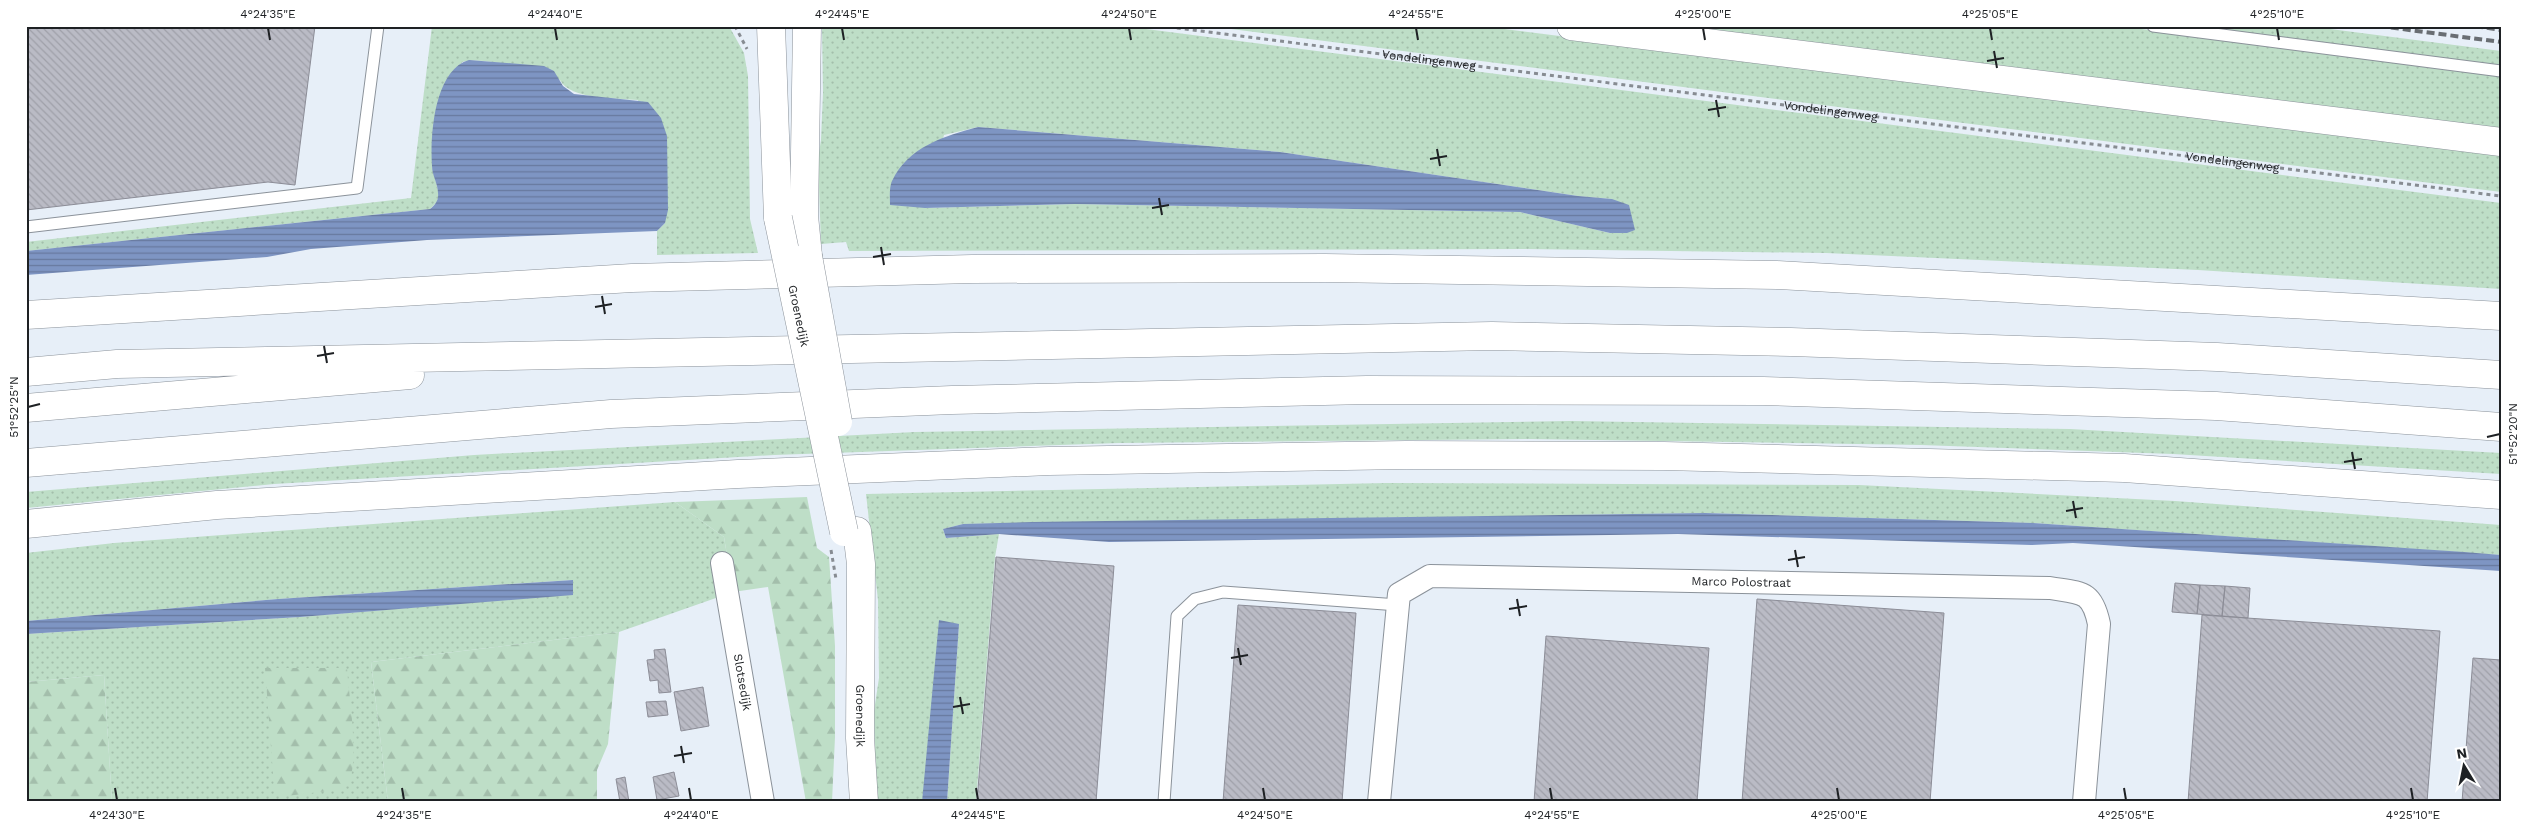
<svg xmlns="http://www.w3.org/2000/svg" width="2527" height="828" font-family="'Work Sans',sans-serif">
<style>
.grass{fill:url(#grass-dots);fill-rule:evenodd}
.forest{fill:url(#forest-firs)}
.water{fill:url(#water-rules)}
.building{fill:url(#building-back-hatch);stroke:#8c8d97}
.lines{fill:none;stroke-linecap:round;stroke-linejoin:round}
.lane-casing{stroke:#8b929a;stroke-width:13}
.street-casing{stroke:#8b929a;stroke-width:24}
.secondary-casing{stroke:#8b929a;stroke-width:29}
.highway-casing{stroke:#8b929a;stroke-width:29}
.path{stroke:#878c92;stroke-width:3;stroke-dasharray:4 4;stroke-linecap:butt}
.lane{stroke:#fff;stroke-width:11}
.street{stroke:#fff;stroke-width:22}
.secondary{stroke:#fff;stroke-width:28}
.highway{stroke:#fff;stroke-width:28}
.rail{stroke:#696e73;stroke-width:4;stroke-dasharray:8 4;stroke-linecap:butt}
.secondary-bridge-casing{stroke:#8b929a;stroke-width:29;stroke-linecap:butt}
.secondary-bridge{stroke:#fff;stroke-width:28}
.ticks{fill:none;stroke:#1e2124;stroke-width:2}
.labels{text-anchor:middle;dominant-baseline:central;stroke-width:4.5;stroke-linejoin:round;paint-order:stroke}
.street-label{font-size:12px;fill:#1e2124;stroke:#fff}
.neatline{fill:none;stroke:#1e2124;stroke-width:2}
.ticks-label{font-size:12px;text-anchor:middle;fill:#1e2124}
</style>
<defs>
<pattern id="grass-dots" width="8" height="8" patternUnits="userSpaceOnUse" patternTransform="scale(1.25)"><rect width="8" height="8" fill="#bedec7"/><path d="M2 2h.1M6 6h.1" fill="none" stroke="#a3beab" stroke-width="1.8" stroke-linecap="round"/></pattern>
<pattern id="forest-firs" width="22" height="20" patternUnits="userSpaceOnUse" patternTransform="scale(1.25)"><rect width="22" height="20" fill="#bedec7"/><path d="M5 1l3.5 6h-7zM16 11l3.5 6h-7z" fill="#a3beab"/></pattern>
<pattern id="water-rules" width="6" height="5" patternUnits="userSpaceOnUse" patternTransform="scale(1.25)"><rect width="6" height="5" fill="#7e95c3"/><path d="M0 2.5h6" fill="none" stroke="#67799e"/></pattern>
<pattern id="building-back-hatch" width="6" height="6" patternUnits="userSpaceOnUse" patternTransform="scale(1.25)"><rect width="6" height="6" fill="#babbc5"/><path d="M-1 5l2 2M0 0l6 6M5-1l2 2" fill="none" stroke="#9fa0a9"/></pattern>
</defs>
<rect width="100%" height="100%" fill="#e7eff8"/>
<!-- grass -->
<path class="grass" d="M432,26H729L744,53L748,76L750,219L758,253L657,255V231L665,223L638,100C617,98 570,100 560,80C534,73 488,55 462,62L432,167L439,194L437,202L430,209L26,251V242L411,198Z
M822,26H1123L2501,203V289L2198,270L1826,253L1525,249L849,251L846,242L821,244L818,159L821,140L823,93ZM978,127L1280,152L1578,196L1612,199L1610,233L1520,212L1075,204L925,208L944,135Z
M1208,26H1481L2501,156V192Z
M1666,26H2118L2501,75V137Z
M2187,26H2307L2501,51V67Z
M1570,421L2070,429L2501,453V474L2173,454L1921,445L1528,439L1119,443L774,455L274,484L26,508V492L474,455L915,432Z
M1387,483L1859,485L2175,501L2501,525V555L2033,523L1705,513L963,524L943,529L946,538L999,534L995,557L976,802H947L959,624L922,802H876L874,711L879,678L878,600L866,494Z
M675,502L724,537L733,592L619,632L371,662L388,802H112L104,675L26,682V634L300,617L573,594L572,580L278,599L26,621V553L114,543Z"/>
<!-- forest -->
<path class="forest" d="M807,497L817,548L829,557L835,646V737L832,802H806L768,587L733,592L724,537L675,502Z
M619,632L608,744L597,770V802H388L371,662Z
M265,668H347C349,698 360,760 348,785L336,790L286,796L278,794L274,787Z
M104,675L112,802H26V682Z"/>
<!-- water -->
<path class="water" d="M469,60L544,66L554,71L563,86L574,94L648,102L661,118L667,136L668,210L665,223L657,231L427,240L311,249L267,257L26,275V251L430,209C435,205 439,200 438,193C438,184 432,175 432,166C430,136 434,70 469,60Z
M978,127L1280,152L1578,196L1612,199L1629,205L1635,230L1627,233H1610L1520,212L1075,204L925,208L890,205C890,198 889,188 892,181C908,147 944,136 978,127Z
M1705,513L2033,523L2464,552L2501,555V571L2073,543L2031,545L1678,534L1109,542L999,534L946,538L943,529L963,524L1032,522Z
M573,580V595L300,617L26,634V621L278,599Z
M939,620L959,624L947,802H922Z"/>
<!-- building -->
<path class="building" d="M26,26H315L295,185L268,182L26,210Z
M996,557L1114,566L1096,802H977Z
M2175,583L2200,585L2197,614L2172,612Z
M2200,585L2225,586L2222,616L2197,614Z
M2225,586L2250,588L2248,618L2222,616Z
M1757,599L1944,613L1930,802H1742Z
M1238,605L1356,613L1342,802H1223Z
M2202,615L2440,631L2427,802H2188Z
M1546,636L1709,648L1697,802H1534Z
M665,649L671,692L659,693L658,680L650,681L647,660L655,659L654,650Z
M2473,658L2501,660V802H2462Z
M703,687L709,726L681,731L674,692Z
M666,701L668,715L648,717L646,702Z
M674,772L679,796L657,800L653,777Z
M625,777L629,802H620L616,779Z"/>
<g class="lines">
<!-- lane casing -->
<g class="lane-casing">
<path id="lane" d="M2153,26L2501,71
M26,227L357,188L378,26
M1164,802L1177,616L1195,599L1223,592L1398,605"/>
</g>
<!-- street casing -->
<g class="street-casing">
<g id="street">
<path id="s2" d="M722,563L763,802"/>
<path id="s3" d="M1379,802L1399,594L1430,576L2050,588C2081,593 2092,590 2099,624L2084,802"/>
</g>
</g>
<!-- secondary casing -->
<g class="secondary-casing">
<g id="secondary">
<path d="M771,26L778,218"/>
<path d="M807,26L804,216L808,256"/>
<path d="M1571,26L2501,142"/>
<path id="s4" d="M857,531L861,564L860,738L864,802"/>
</g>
</g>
<!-- highway casing -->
<g class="highway-casing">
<path id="highway" d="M26,315L632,278L972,269L1325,268L1777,275L2501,316
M26,372L117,364L1492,336L1791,342L2217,357L2501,375
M26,408L410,375
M26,463L611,414L952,400L1367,390L1763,391L2216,406L2501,427
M26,524L217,505L738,474L1049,461L1406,455L1664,456L2124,468L2501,495"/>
</g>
<!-- path -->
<g class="path">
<path d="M735,26L747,49"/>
<path id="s1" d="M1161,26L2501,196"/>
<path d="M831,550L836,579"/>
</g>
<!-- lane -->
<use href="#lane" class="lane"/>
<!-- street -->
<use href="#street" class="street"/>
<!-- secondary -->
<use href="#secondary" class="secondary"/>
<!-- highway -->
<use href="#highway" class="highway"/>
<!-- rail -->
<path class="rail" d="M2379,26L2501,42
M2475,26L2501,30"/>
<!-- secondary-bridge casing -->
<g class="secondary-bridge-casing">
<g id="secondary-bridge">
<path id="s5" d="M778,218L844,532"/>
<path d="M808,256L838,422"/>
</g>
</g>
<!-- secondary-bridge -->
<use href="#secondary-bridge" class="secondary-bridge"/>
</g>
<!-- ticks -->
<path class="ticks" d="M268,28L270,40M555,28L557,40M842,28L844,40M1129,28L1131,40M1416,28L1418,40M1703,28L1705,40M1990,28L1992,40M2277,28L2279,40M1994,51L1997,68M1987,61L2004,58M1716,100L1719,117M1708,110L1726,107M1437,149L1440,166M1430,159L1447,156M1159,198L1162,215M1152,208L1169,205M881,247L884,265M873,257L891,254M602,296L605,314M595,307L612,304M324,346L327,363M317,356L334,353M28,407L40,404M2487,437L2500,434M2352,452L2355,469M2344,462L2362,459M2073,501L2076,518M2066,511L2083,508M1795,550L1798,567M1788,560L1805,557M1517,599L1520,616M1509,609L1527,606M1238,648L1241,665M1231,658L1248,655M960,697L963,714M953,707L970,704M681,746L684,763M674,756L692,753M115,788L117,800M402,788L404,800M689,788L691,800M976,788L978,800M1263,788L1265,800M1550,788L1552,800M1837,788L1839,800M2124,788L2126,800M2411,788L2413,800"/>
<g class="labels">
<!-- street labels -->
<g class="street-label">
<text stroke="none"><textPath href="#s1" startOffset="270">Vondelingenweg</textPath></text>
<text stroke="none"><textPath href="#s1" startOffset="675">Vondelingenweg</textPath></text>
<text stroke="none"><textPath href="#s1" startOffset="1080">Vondelingenweg</textPath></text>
<text stroke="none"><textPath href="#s5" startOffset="100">Groenedijk</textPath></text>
<text stroke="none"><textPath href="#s3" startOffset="556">Marco Polostraat</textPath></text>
<text stroke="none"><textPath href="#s2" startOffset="121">Slotsedijk</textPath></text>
<text stroke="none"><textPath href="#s4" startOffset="185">Groenedijk</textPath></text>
</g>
</g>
<!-- border -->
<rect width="2527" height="828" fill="none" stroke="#ffffff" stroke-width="55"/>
<!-- north arrow -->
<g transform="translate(2464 766) rotate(350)" stroke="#ffffff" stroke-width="4" paint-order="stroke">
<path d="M0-4L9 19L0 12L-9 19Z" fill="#1e2124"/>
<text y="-8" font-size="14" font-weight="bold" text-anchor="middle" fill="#1e2124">N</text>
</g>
<rect x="28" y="28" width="2472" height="772" class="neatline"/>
<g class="ticks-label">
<text x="268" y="18">4°24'35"E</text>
<text x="555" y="18">4°24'40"E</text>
<text x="842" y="18">4°24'45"E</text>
<text x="1129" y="18">4°24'50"E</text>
<text x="1416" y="18">4°24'55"E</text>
<text x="1703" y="18">4°25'00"E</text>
<text x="1990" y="18">4°25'05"E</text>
<text x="2277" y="18">4°25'10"E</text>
<text transform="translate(14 407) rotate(-90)" y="4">51°52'25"N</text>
<text transform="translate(2513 434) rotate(-90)" y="4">51°52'20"N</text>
<text x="117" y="819">4°24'30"E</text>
<text x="404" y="819">4°24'35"E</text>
<text x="691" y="819">4°24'40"E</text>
<text x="978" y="819">4°24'45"E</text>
<text x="1265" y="819">4°24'50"E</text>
<text x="1552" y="819">4°24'55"E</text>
<text x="1839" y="819">4°25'00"E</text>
<text x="2126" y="819">4°25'05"E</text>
<text x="2413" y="819">4°25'10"E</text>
</g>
</svg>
